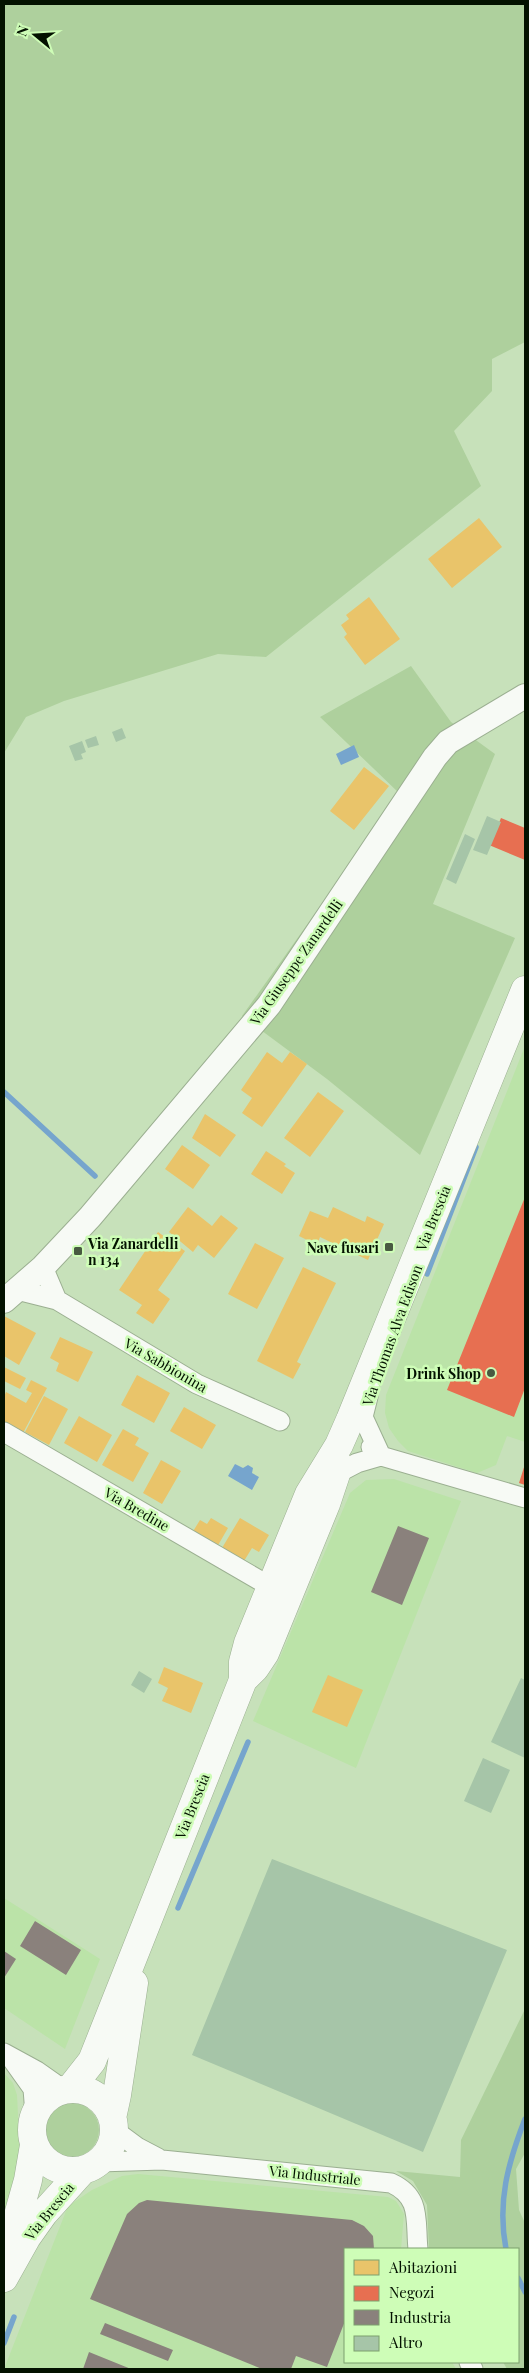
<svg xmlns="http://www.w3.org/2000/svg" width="529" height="2373" font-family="'Playfair Display',serif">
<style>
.built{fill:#bbe3a8}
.green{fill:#aed09d}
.water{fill:#76a5cd}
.homes{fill:#e9c46a}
.shops{fill:#e76f51}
.industry{fill:#8a817c}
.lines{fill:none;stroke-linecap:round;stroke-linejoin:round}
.stream{stroke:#76a5cd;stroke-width:5.5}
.building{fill:#a6c5a8}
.minor-casing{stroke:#9baf91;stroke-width:21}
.tertiary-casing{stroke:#9baf91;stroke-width:26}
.secondary-casing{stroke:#9baf91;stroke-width:29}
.minor{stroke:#f7faf5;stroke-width:19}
.tertiary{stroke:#f7faf5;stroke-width:24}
.secondary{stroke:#f7faf5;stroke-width:28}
.poi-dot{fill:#485a41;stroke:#cefdb7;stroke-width:2}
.labels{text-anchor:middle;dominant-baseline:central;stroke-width:5;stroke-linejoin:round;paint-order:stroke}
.street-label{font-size:14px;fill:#031200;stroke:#cefdb7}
.poi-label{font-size:14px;font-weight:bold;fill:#031200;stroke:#cefdb7;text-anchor:end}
</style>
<rect width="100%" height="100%" fill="#c7e1ba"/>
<!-- built -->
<path class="built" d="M525,1046V1442L507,1436L496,1465L477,1473L408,1451L398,1441L389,1428L385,1413L386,1395Z
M394,1479L461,1501L356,1768L253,1721L350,1493L366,1480Z
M4,1898L100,1959L65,2049L4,2008Z
M4,2073L13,2083L17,2095L19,2134L24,2166L4,2217Z
M138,2174L388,2197L396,2201L404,2214L401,2249H345V2362H452L456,2369H4L68,2206L92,2190L122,2176Z"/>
<!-- green -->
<path class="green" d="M4,4H525V342L492,359V391L454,431L481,486L266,657L218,654L64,701L26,717L4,753Z
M411,666L451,722L495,754L433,904L515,938L420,1155L327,1079L242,1016L400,794L320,717Z
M525,2009V2153L516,2169L519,2210L525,2223V2369H507L503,2362H518V2249H429L427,2205L413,2181L396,2171L460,2177L461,2140Z
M45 2130a27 27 0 1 1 54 0a27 27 0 1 1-54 0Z"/>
<!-- water -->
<path class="water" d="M354,745L359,757L341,765L336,754Z
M235,1464L243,1468L248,1465L253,1468L252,1473L259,1477L252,1490L228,1476Z"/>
<!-- homes -->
<path class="homes" d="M479,518L502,547L452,588L428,559Z
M369,597L400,639L365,665L344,637L347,634L341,625L349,619L346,615Z
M364,767L389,786L354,830L330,811Z
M267,1052L282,1063L290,1052L307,1064L262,1127L242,1113L252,1098L241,1090Z
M318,1092L344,1111L310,1157L284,1138Z
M205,1114L236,1135L220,1157L192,1138Z
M182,1145L210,1165L193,1189L165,1169Z
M266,1151L286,1164L284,1166L295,1173L282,1194L251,1174Z
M188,1207L212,1226L221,1215L238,1228L214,1258L198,1245L193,1252L169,1232Z
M333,1207L365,1222L367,1216L384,1224L368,1260L320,1237L317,1245L299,1236L310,1211L328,1218Z
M158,1232L185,1251L158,1290L170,1299L153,1324L136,1313L142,1305L119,1290Z
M255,1243L284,1258L257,1309L228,1294Z
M303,1267L336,1283L297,1362L301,1364L293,1379L257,1361Z
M4,1316L36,1333L19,1365L4,1356Z
M60,1337L93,1352L78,1382L56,1371L59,1363L50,1358Z
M4,1367L26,1378L20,1389L4,1381Z
M137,1375L170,1393L154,1423L121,1405Z
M31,1380L47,1388L23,1433L4,1423V1397L6,1392L26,1403L32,1393L26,1390Z
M44,1396L68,1409L49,1445L25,1432Z
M184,1407L216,1425L202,1449L170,1431Z
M79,1416L112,1435L97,1462L64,1443Z
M123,1429L139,1438L135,1445L149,1453L133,1482L102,1465Z
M161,1460L181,1471L162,1504L143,1493Z
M211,1518L228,1528L217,1547L192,1533L200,1520L207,1524Z
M240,1518L269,1535L259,1552L252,1548L244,1561L222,1548Z
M164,1667L203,1683L191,1713L162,1701L168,1688L158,1683Z
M328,1675L363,1690L347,1727L312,1712Z"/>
<!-- shops -->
<path class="shops" d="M501,818L525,828V860L489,845Z
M525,1197V1388L514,1417L447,1390Z
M525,1464V1485L519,1483Z"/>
<!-- industry -->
<path class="industry" d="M398,1526L429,1538L402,1605L371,1592Z
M35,1921L81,1950L66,1975L20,1946Z
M4,1951L16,1959L4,1978Z
M147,2200L352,2220L364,2226L373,2236L374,2249H345V2321L327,2367L296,2356L291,2369H262L90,2299L127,2214L139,2203Z
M105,2323L173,2350L168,2361L100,2334Z
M89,2352L131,2369H83Z"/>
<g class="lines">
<!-- stream -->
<path class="stream" d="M4,1092L95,1176
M427,1274L476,1147
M178,1908L248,1742
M506,2249C497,2202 508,2163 525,2119
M518,2278L525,2292
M4,2343L14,2317"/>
</g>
<!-- building -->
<path class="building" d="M122,728L126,738L116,742L112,732Z
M96,736L99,745L88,748L85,740Z
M82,741L86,752L81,754L83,759L75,761L69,746Z
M487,816L501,822L487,855L473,850Z
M465,834L475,839L456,884L446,879Z
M139,1671L152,1679L144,1693L131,1685Z
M521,1678L525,1680V1758L491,1742Z
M483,1758L510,1770L491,1813L464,1801Z
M272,1859L507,1950L423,2152L192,2055Z"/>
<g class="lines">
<!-- minor casing -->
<g class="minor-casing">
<path id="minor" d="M43,1267L57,1300
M17,1290L57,1300L197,1384L280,1421
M368,1397L363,1417L381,1456
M4,1432L271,1587
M371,1447L381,1456L525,1498
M336,1474L357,1463L381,1456
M4,2053L37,2071L64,2090
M13,2061L33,2089L35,2114
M114,2130L137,2147L158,2158
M99,2162L162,2160L391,2183C422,2197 415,2221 418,2249
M469,2362L473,2369"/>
</g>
<!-- tertiary casing -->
<g class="tertiary-casing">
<path id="tertiary" d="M4,1301L43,1267L90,1217L269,1005L435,757L448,742L525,696"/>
</g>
<!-- secondary casing -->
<g class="secondary-casing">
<path id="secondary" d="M243,1680L255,1668L265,1653L326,1504L336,1474L337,1462
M32 2130a41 41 0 1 1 82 0a41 41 0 1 1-82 0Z
M70,2089L92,2061L243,1680V1662L248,1643L309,1494L339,1445L350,1420L525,990
M112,2118L117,2095L134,1983
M8,2251L28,2180L34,2145
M4,2278L27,2237L44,2213L82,2171"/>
</g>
<!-- minor -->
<use href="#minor" class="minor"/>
<!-- tertiary -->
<use href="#tertiary" class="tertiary"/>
<!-- secondary -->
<use href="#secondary" class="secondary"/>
</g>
<!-- markers -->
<g class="poi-dot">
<rect x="384" y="1242" width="10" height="10" rx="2.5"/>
<rect x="73" y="1246" width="10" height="10" rx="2.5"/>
<circle cx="491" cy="1373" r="5"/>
</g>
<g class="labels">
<!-- street labels -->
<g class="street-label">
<text transform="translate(296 962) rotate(-55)">Via Giuseppe Zanardelli</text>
<text transform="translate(433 1218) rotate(-68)">Via Brescia</text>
<text transform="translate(392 1335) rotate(-70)">Via Thomas Alva Edison</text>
<text transform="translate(166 1365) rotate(30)">Via Sabbionina</text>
<text transform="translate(137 1509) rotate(30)">Via Bredine</text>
<text transform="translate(192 1806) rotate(-68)">Via Brescia</text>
<text transform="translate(315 2175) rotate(6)">Via Industriale</text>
<text transform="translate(49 2211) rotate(-51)">Via Brescia</text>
</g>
<!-- poi labels -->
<g class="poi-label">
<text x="88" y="1243" text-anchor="start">Via Zanardelli<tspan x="88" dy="16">n 134</tspan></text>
<text x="379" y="1247">Nave fusari</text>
<text x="481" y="1373">Drink Shop</text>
</g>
</g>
<!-- border -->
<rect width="529" height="2373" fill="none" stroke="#031200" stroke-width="10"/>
<!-- legend -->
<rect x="344" y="2248" width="175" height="115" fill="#cefdb7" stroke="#7d9f6e"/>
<rect x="354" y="2260" width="25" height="15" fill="#e9c46a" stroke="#7d9f6e"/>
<text x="389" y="2273" font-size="15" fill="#031200">Abitazioni</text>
<rect x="354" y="2286" width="25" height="15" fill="#e76f51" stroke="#7d9f6e"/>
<text x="389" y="2298" font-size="15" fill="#031200">Negozi</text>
<rect x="354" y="2310" width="25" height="15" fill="#8a817c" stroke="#7d9f6e"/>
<text x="389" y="2323" font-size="15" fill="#031200">Industria</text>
<rect x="354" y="2336" width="25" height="15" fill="#a6c5a8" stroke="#7d9f6e"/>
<text x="389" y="2348" font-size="15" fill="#031200">Altro</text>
<!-- north arrow -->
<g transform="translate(35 35) rotate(288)" stroke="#cefdb7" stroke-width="4" paint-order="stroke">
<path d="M0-4L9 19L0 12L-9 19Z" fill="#031200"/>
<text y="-8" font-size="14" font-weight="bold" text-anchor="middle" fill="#031200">N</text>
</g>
</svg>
